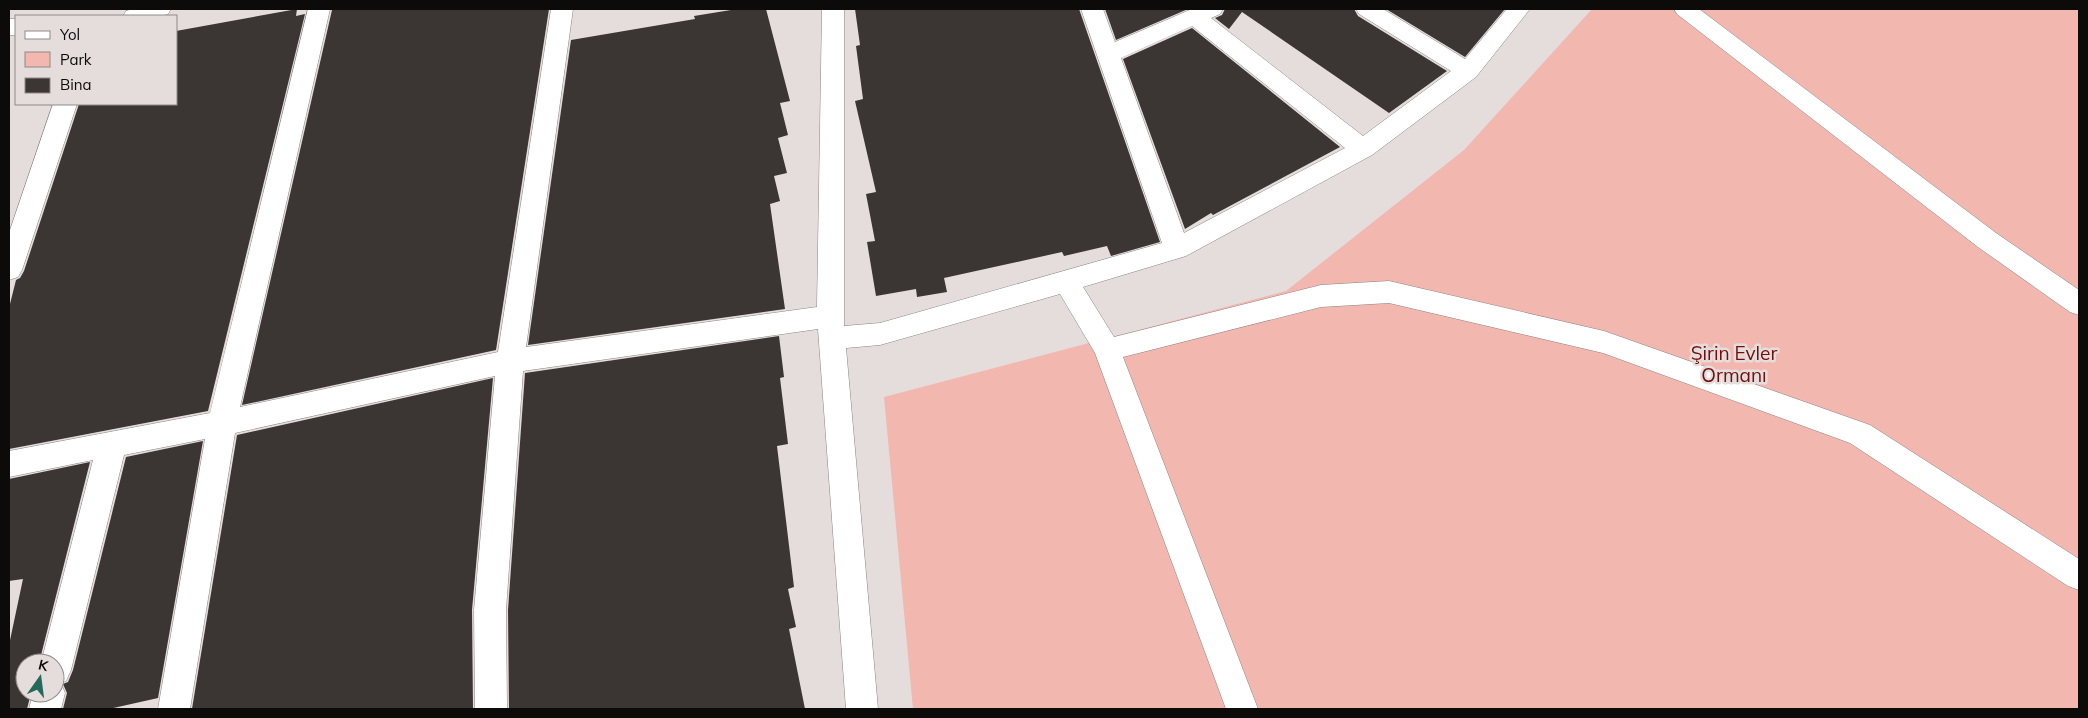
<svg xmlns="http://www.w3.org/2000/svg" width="2088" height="718" font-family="Mulish,sans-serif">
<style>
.green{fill:#f2b7af}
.building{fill:#3b3534}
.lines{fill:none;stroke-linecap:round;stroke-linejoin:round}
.minor-casing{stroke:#8a8483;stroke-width:1}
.minor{fill:#fff;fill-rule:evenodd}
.labels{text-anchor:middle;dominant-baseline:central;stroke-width:5;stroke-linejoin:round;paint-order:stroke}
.park-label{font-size:19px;fill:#730e0c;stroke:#e5dddc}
</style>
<rect width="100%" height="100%" fill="#e5dddc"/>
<!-- green -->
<path class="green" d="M1592,9H2079V709H913L884,397L1286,291L1464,150Z"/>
<!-- building -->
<path class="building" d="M297,9L296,16L305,14L208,411L9,449V308L16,280L20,278L24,271L79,104H176V31Z
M339,9H549L496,350L242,405L332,10Z
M737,9H766L790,101L780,103L788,135L778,138L787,173L774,176L780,201L770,204L785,309L528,345L571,40L695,19L694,16Z
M855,9H1079L1160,242L1111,256L1107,246L1064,256L1062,252L944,278L947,292L917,297L916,289L876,296L867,242L875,241L866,194L876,192L855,101L863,99L856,46L860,45Z
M1105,9H1188L1116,40Z
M1225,9H1354L1358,16L1447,71L1389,113L1242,12L1229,29L1215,18L1222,15Z
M1386,9H1505L1465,57Z
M1192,28L1340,147L1213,215L1211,213L1185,229L1123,59Z
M779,336L784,377L780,378L788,444L777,446L794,587L788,589L796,627L789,629L805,709H509L508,610L525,373Z
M493,378L472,610L473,709H192L237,435Z
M203,441L158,698L109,709H63L67,693L63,684L68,682L73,670L126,457Z
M90,462L39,663H25V693H31L27,709H9V645L23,579L9,581V479Z"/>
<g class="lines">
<!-- minor casing -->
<g class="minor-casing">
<path id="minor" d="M133,9H171L168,14L161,16H123L126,11Z
M308,9H330L240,407L498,352L551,9H573L526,347L817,307L822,9H844V326L880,323L1162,243L1081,9H1103L1115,42L1192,9H1223L1220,14L1211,18L1363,136L1451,71L1359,14L1356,9H1383L1465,59L1507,9H1530L1476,77L1372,155L1186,256L1083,287L1114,337L1321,285L1389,281L1604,331L1870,425L2079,559V590L2068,586L1850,443L1603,353L1389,303L1321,307L1123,357L1258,709H1226L1095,353L1060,294L880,345L846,348L878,709H846L818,329L523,371L506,610L507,709H475L474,610L495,376L235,433L190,709H158L205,439L124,455L71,670L66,681L61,683L65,693L61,709H29L33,693H55V663H41L93,460L9,477V451L210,413ZM1192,26L1345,148L1184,233L1121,58Z
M1674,9H1699L1996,233L2079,290V315L2070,312L1978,247L1677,14Z
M9,19H16V35H9Z
M53,104H77L22,270L18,277L9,280V233Z"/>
</g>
<!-- minor -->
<use href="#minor" class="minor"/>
</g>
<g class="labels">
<!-- park labels -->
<g class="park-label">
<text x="1734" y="353">Şirin Evler<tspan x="1734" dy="22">Ormanı</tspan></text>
</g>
</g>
<!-- border -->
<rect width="2088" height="718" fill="none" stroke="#0d0b0a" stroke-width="20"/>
<!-- legend -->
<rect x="15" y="15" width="162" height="90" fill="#e5dddc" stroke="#8f8988"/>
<rect x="25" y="31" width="25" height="8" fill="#ffffff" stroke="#8f8988"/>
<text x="60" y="40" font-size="15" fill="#0d0b0a">Yol</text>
<rect x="25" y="52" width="25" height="15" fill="#f2b7af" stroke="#8f8988"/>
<text x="60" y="65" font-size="15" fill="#0d0b0a">Park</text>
<rect x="25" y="78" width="25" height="15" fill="#3b3534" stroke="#8f8988"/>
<text x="60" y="90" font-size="15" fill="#0d0b0a">Bina</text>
<!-- north arrow -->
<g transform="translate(40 678) rotate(14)"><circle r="24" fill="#e5dddc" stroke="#8f8988"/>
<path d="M0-4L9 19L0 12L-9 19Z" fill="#24695c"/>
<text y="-8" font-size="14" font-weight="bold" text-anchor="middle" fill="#0d0b0a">K</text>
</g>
</svg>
